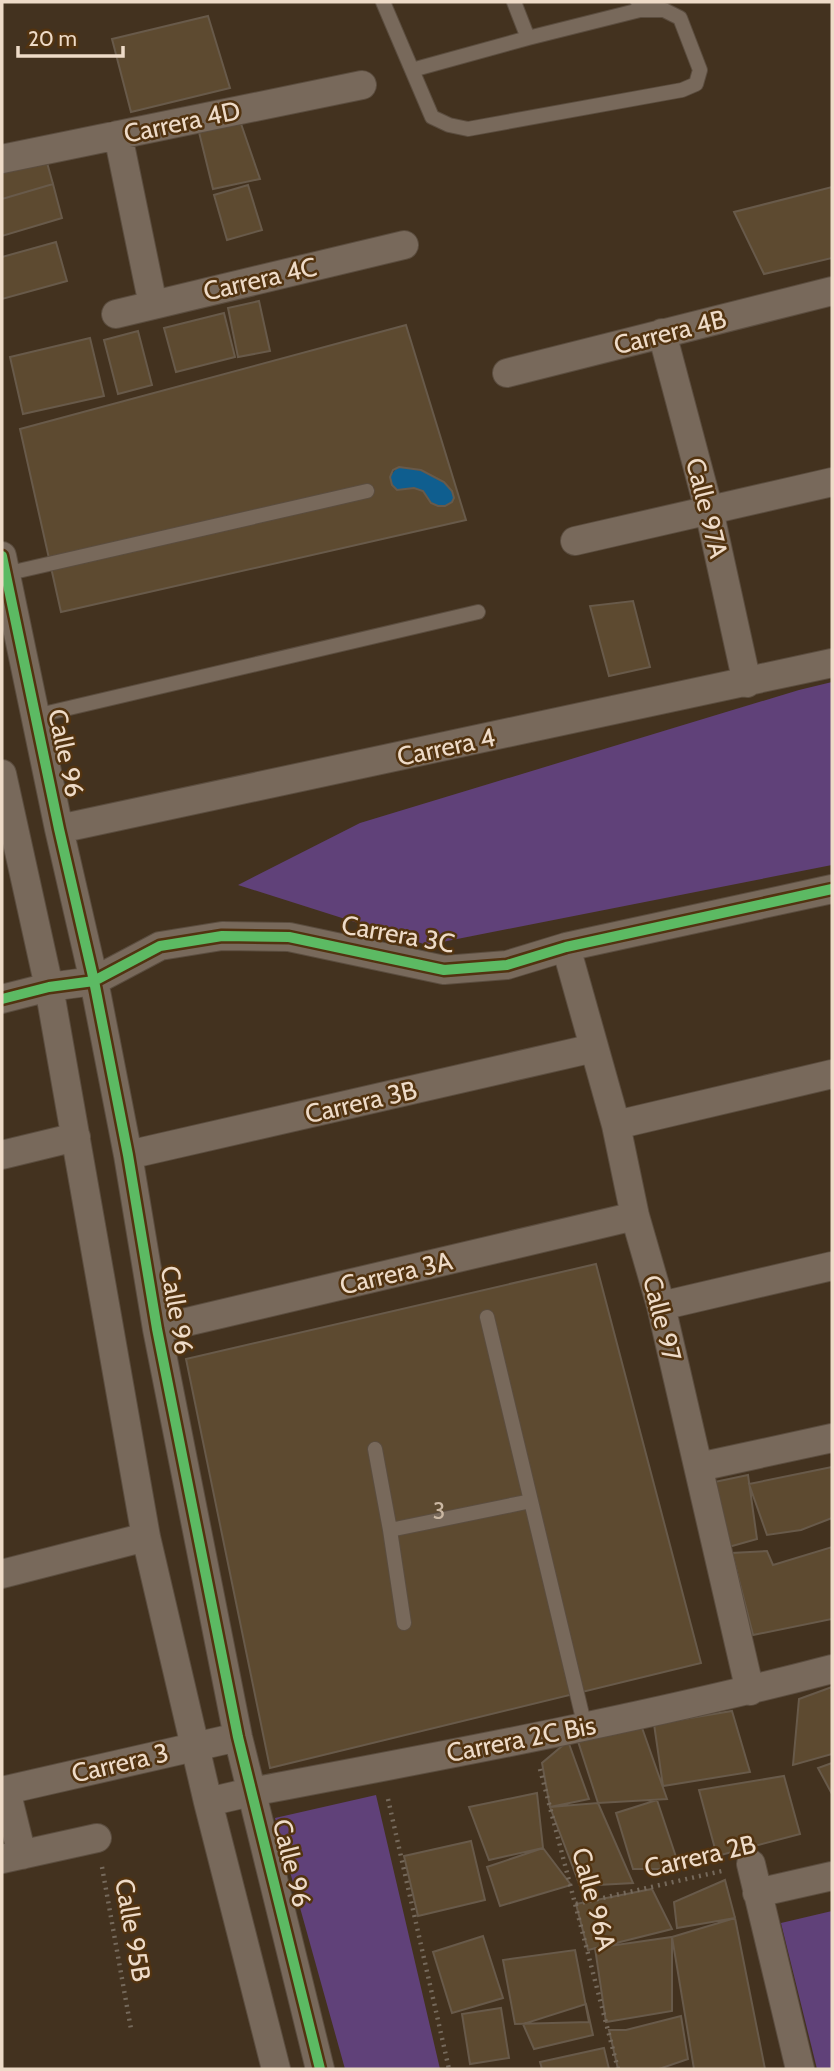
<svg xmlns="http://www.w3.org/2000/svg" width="834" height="2071" font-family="Cabin,sans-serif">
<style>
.green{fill:#604179}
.water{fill:#0f5e8f}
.building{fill:#5d4a30;stroke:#685a4a;stroke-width:2;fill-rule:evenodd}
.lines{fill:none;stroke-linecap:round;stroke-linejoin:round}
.lane-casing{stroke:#5b4d3f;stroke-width:16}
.street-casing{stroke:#5b4d3f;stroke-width:30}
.path{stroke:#75695b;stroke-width:4.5;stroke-dasharray:2 5;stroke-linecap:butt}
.lane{stroke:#78695b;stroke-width:14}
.street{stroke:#78695b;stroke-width:28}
.cycleway-casing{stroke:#523310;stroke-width:15}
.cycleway{stroke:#5cba63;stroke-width:10}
.labels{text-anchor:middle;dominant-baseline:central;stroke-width:5;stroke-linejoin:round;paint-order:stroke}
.number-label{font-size:23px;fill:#cab7a2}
.street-label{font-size:26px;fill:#eedbc8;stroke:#523310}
</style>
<rect width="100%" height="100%" fill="#43321f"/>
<!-- green -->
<path class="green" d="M832,682V865L427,945L238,885L360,823L799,690Z
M376,1795L440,2069H345L275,1818Z
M832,1911V2069H817L781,1923Z"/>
<!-- water -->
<path class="water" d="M399,467C416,469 448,474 453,494C456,505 442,509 434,504C429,502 427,495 423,491C416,491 405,492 398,490C385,486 390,472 399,467Z"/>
<!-- building -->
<path class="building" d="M208,16L230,88L131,112L112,39Z
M238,115L260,179L213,189L197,124Z
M44,152L53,184L2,199V164Z
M53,184L62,218L2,236V199Z
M248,185L262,230L227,240L214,195Z
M832,187V258L764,274L734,212Z
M56,242L67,281L2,299V257Z
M259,301L270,351L238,357L228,308Z
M224,313L235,357L176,372L164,328Z
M406,325L466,520L61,612L20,429ZM399,467L421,470L444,482L452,491L454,498L452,502L445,506H438L431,503L423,491L414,488L397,490L392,485L390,477L393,470Z
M138,331L152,385L118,394L104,340Z
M90,338L104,396L23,414L10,357Z
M633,601L650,667L609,676L590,606Z
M596,1264L701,1663L270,1768L186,1359Z
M832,1467V1518L801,1530L767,1535L749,1484Z
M748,1475L757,1539L718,1550L705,1484Z
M832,1547V1619L753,1635L732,1553L767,1551L773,1565Z
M832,1687V1754L793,1765L799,1699Z
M732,1711L750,1772L663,1786L654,1724Z
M640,1722L667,1799L598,1803L575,1732Z
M568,1741L589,1799L550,1807L542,1763Z
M832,1763V1794L818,1768Z
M784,1776L800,1834L717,1856L699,1790Z
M537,1793L543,1848L489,1860L469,1807Z
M657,1800L680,1869H633L616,1813Z
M598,1803L633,1883L580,1886L550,1807Z
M471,1841L485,1900L418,1916L404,1856Z
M543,1848L571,1885L500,1906L487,1867Z
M725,1880L735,1918L677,1928L674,1902Z
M652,1889L672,1929L588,1950L576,1904Z
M735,1918L765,2069H694L672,1937Z
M483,1936L503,1998L452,2013L433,1952Z
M672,1937V2011L606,2022L595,1948Z
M575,1950L589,2022L515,2024L503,1960Z
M586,2004L593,2035L534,2049L523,2024Z
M501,2008L509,2058L470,2064L462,2014Z
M681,2016L688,2059L659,2069H618L609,2030H626Z
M604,2048L609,2069H542L540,2062Z"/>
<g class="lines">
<!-- lane casing -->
<g class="lane-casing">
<path id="lane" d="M383,2L432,117L449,125L468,129L682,90L696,84L700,70L680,18L664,10H640
M514,2L528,38L640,10L638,2
M412,70L528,38
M5,574L367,491
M35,716L478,612
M487,1317L585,1727
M375,1449L390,1530
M404,1623L390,1530L531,1501"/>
</g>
<!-- street casing -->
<g class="street-casing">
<path id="street" d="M118,135L153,305
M2,159L362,85
M116,314L404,245
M662,333L709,510L747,683
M507,373L832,291
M575,541L832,482
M2,556L59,829L94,981L128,1155L157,1329L238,1737L320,2069
M2,774L49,987L146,1537L208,1802L276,2069
M59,829L832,663
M566,947L616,1125L635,1216L661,1306L750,1691
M2,999L49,987L94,981L160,946L222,936L289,937L444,970L507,965L566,947L832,889
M616,1125L832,1074
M2,1155L76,1137
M128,1155L594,1048
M661,1306L832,1266
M157,1329L635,1216
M699,1467L832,1438
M2,1574L146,1537
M6,1790L22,1855
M2,1791L238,1737
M208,1802L251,1792C446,1755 641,1719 832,1669
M2,1859L97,1838
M751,1864L800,2069
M757,1893L832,1876"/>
</g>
<!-- path -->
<path class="path" d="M540,1769L618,2069
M388,1799L449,2069
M102,1867L131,2029
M576,1904L722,1871"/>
<!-- lane -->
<use href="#lane" class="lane"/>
<!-- street -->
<use href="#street" class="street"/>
<!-- cycleway casing -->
<g class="cycleway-casing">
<path id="cycleway" d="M2,556L59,829L94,981L128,1155L157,1329L238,1737L320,2069
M2,999L49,987L94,981L160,946L222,936L289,937L444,970L507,965L566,947L832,889"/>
</g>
<!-- cycleway -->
<use href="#cycleway" class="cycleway"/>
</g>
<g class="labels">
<!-- number labels -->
<g class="number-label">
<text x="439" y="1511">3</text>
</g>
<!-- street labels -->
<g class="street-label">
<text transform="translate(182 122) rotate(-12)">Carrera 4D</text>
<text transform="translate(260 279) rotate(-13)">Carrera 4C</text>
<text transform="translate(670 332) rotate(-14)">Carrera 4B</text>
<text transform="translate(707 508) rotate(76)">Calle 97A</text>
<text transform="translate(446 747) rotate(-12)">Carrera 4</text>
<text transform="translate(66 753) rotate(78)">Calle 96</text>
<text transform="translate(398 934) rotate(10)">Carrera 3C</text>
<text transform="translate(361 1102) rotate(-13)">Carrera 3B</text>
<text transform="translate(396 1273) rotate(-13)">Carrera 3A</text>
<text transform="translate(177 1310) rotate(80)">Calle 96</text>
<text transform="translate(662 1318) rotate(76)">Calle 97</text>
<text transform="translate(521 1739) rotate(-11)">Carrera 2C Bis</text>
<text transform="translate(120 1763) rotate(-13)">Carrera 3</text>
<text transform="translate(700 1856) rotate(-13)">Carrera 2B</text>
<text transform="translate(292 1863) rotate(76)">Calle 96</text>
<text transform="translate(594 1899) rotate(75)">Calle 96A</text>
<text transform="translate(133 1930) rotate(80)">Calle 95B</text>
</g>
</g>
<!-- border -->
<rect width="834" height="2071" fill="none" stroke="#eedbc8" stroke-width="7"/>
<!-- scale -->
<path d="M18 46v10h105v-10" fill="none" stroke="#eedbc8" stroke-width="3.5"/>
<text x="28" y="46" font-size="21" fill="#eedbc8" stroke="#523310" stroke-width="5" paint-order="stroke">20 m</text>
</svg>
